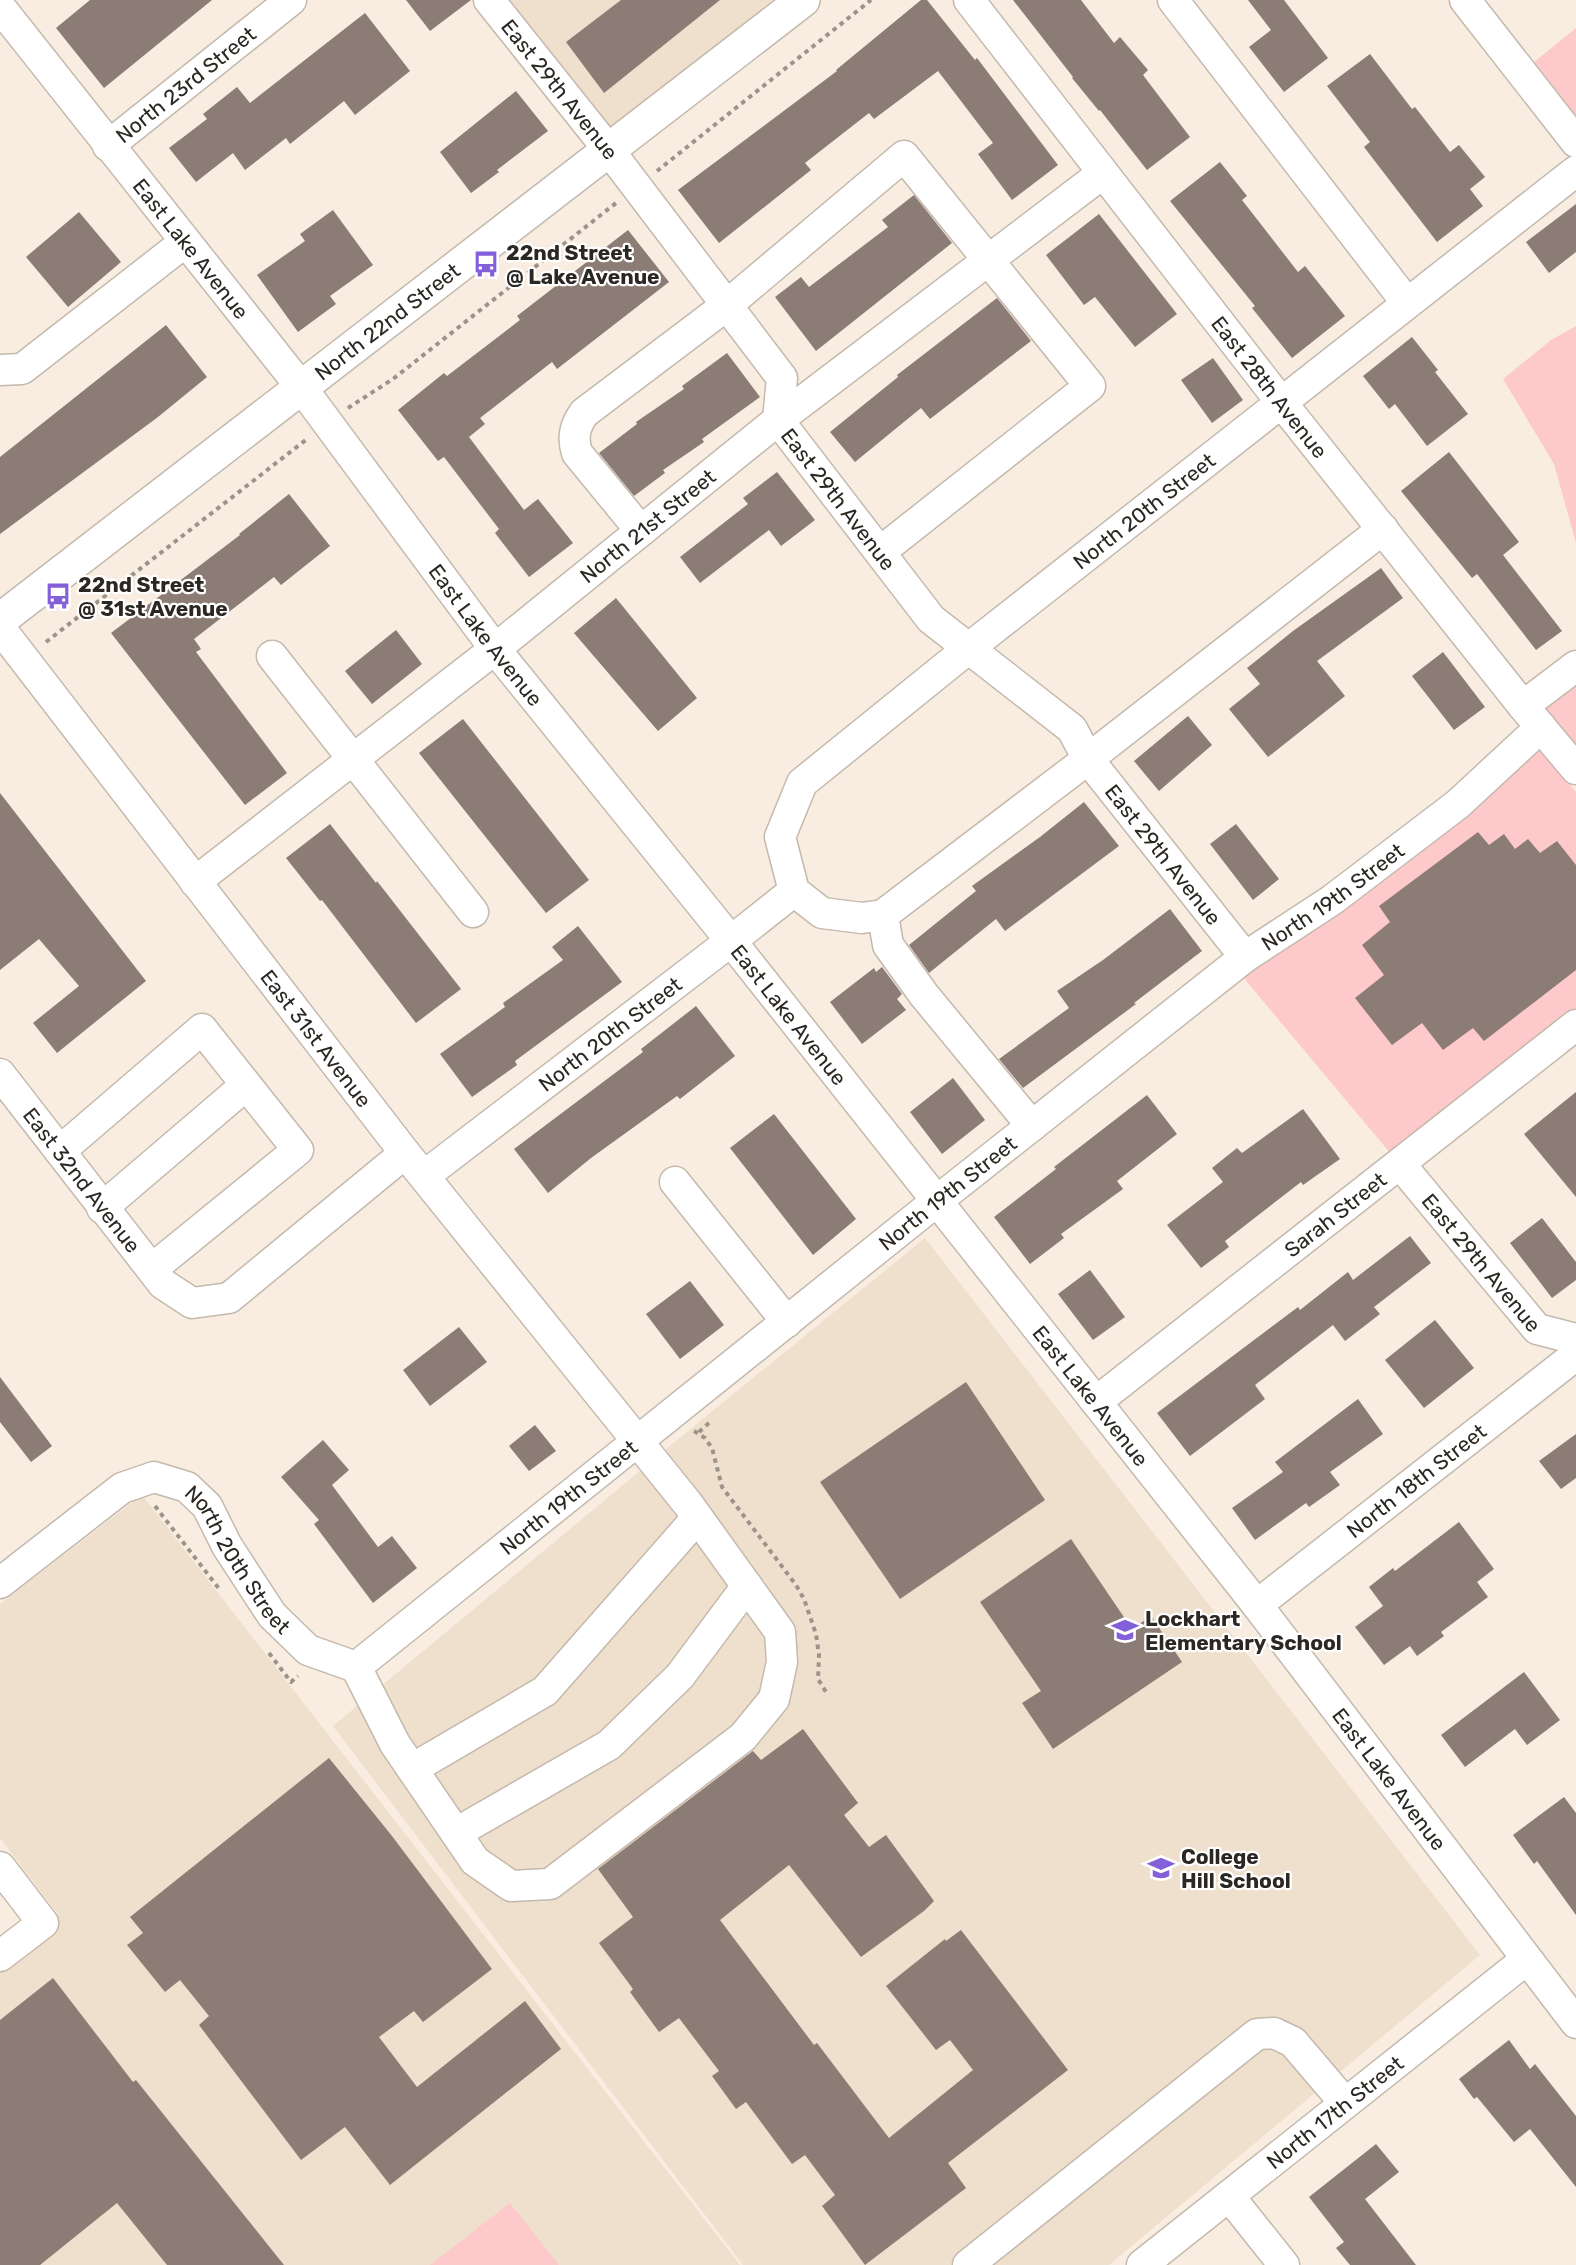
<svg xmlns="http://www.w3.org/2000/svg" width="1576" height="2265" font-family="Rubik,sans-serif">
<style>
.built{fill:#efdfcd}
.green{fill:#fec9ca}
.building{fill:#8b7c75}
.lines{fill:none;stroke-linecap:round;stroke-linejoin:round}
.minor-casing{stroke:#c4b9ad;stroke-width:33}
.major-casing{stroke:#c4b9ad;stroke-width:36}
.path{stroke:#9b948a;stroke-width:4;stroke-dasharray:4.5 4.5;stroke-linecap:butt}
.minor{stroke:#fff;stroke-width:30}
.major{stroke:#fff;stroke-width:33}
.labels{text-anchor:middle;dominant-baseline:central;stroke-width:4.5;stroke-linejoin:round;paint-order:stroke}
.street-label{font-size:21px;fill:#2b2722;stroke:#fff}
.poi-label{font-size:21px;font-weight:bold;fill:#2b2722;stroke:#fff;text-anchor:start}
</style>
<rect width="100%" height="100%" fill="#f8ede0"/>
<!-- built -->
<path class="built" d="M508,0H782L612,130Z
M925,1238L1480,1955L1109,2265H743L333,1726L688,1431Z
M142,1495L740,2265H0V1964L58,1914L0,1838V1604Z"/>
<!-- green -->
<path class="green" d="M1576,28V118L1533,63Z
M1576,326V543L1554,464L1503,379L1551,340Z
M1576,683V745L1544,707Z
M1539,747L1576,792V1008L1391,1154L1242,976Z
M510,2203L559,2265H430Z"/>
<!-- building -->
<path class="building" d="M90,0H212L104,88L56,28Z
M406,0H471L430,31Z
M621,0H720L604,93L566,42Z
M921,0H927L975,60L977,58L1058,165L1012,200L978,154L993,143L938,71L874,119L869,113L805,163L811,170L719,243L678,190L837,71L836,70Z
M1013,0H1081L1114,43L1120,37L1148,70L1143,75L1190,137L1147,170L1100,110L1099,111L1072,78L1073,77Z
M1248,0H1284L1328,58L1284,92L1249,47L1271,30Z
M365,13L410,71L355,115L344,101L290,144L286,138L245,170L233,153L196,182L169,148L207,119L203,114L237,87L250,103Z
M1370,54L1412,109L1415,107L1450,152L1459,145L1485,177L1470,189L1483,206L1437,242L1364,147L1370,142L1327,86Z
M516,91L548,131L497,170L499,172L471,193L440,152Z
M1220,162L1247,196L1242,200L1298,272L1305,266L1345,316L1292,358L1252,308L1255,306L1170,201Z
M914,195L952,243L816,351L775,297L801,277L809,287L888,227L882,220Z
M1576,204V252L1549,273L1526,242Z
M333,210L373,265L330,296L336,304L298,332L257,275L305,241L300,234Z
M79,212L121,262L68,307L26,257Z
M1099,214L1177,314L1135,347L1095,297L1084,305L1046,255Z
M628,230L669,282L557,369L552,362L480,418L485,424L469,437L524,510L538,499L573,543L529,577L495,533L499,529L444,457L438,461L398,410L444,373L447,376L520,320L517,316Z
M997,298L1031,341L930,419L921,408L855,462L830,432L898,377L897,375Z
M166,325L207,377L158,417L0,534V457Z
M1412,337L1438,370L1435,372L1468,414L1427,446L1395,404L1389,409L1363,376Z
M727,353L760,397L702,439L704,442L663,470L665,473L634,496L599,453L637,424L636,422L684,389L682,386Z
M1213,358L1243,400L1212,423L1181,380Z
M1449,452L1519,542L1503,555L1562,631L1536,650L1477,574L1472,578L1401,491Z
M777,472L815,520L781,546L769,530L700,583L680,557L748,504L743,498Z
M289,494L330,546L281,585L274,577L194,639L201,649L196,652L287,773L245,805L111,633L240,535L239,534Z
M1381,568L1403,598L1317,661L1345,696L1268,757L1229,709L1260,684L1247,668L1293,631Z
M616,598L697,698L658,731L574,633Z
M396,630L422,664L372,704L345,671Z
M1443,652L1485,707L1454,730L1412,676Z
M1188,716L1212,745L1159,791L1134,761Z
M463,719L589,880L546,913L419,753Z
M0,793L146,981L57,1053L33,1023L79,986L39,939L0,970Z
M1084,802L1119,846L1005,931L996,919L929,973L909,945L976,891L972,886L1040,837Z
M330,824L376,883L377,881L461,989L416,1023L322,900L320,901L286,858Z
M1236,824L1279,879L1253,900L1210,844Z
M1478,832L1489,845L1504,834L1515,849L1528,839L1540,853L1557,841L1576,865V970L1484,1041L1473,1028L1443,1050L1422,1023L1392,1045L1355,998L1384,975L1362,945L1390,922L1379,906Z
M1170,909L1202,951L1134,1003L1136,1004L1023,1088L999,1059L1069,1008L1057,991L1103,960Z
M578,926L622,982L515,1061L517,1065L472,1097L440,1054L505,1007L503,1003L563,960L552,947Z
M882,967L902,994L897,999L906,1010L862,1044L830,1002L874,968L876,972Z
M696,1006L735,1056L680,1099L677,1096L591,1158L548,1193L514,1149L643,1052L641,1049Z
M953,1078L985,1120L942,1154L910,1112Z
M1576,1092V1197L1524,1134Z
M1147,1095L1177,1134L1117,1181L1123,1189L1061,1234L1064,1238L1030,1264L994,1217L1056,1169L1054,1167Z
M1303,1109L1340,1159L1303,1185L1301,1182L1225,1241L1229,1247L1201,1268L1167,1225L1223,1182L1212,1168L1237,1148L1242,1153Z
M774,1114L856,1219L813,1255L730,1148Z
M1542,1218L1576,1262V1280L1552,1298L1510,1243Z
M1410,1236L1431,1263L1374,1307L1380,1314L1345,1341L1333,1325L1255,1385L1265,1399L1190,1456L1157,1413L1298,1307L1300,1310L1348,1272L1353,1280Z
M1090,1270L1125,1317L1093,1340L1058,1294Z
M690,1281L724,1325L680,1359L646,1314Z
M1435,1320L1474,1368L1424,1408L1385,1360Z
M459,1327L487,1362L430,1406L403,1370Z
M0,1377L52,1446L31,1462L0,1422Z
M966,1382L1045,1500L900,1599L820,1482Z
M1358,1399L1383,1434L1330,1472L1340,1485L1309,1507L1306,1503L1255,1540L1232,1508L1283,1472L1275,1462Z
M535,1425L556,1451L529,1471L509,1446Z
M1576,1434V1478L1561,1489L1539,1461Z
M323,1440L349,1470L332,1485L378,1547L392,1536L417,1568L373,1603L314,1524L319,1520L281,1477Z
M1459,1522L1494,1569L1477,1582L1488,1597L1441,1632L1444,1636L1417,1656L1410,1646L1384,1665L1355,1627L1383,1606L1369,1587L1393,1568L1395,1571Z
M1071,1539L1132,1629L1151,1616L1182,1662L1053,1749L1022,1703L1041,1691L980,1602Z
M1524,1672L1560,1720L1527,1745L1515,1729L1465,1767L1441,1735Z
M803,1729L858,1803L844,1815L869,1847L886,1835L934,1901L924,1911L861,1957L789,1865L720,1920L814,2045L817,2043L889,2138L973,2070L950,2040L936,2050L886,1986L945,1939L946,1941L961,1930L1068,2070L948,2163L966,2188L865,2265L822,2206L835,2195L805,2155L792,2164L746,2102L736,2109L712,2076L719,2071L679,2018L659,2032L630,1992L633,1989L599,1943L633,1917L598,1869L753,1751L761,1760Z
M329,1758L392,1836L492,1969L423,2022L414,2011L379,2037L417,2087L525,2001L561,2049L390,2185L345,2127L301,2160L199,2025L209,2016L180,1980L165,1992L127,1945L143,1933L130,1917Z
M1564,1797L1576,1813V1915L1537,1861L1534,1864L1513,1835Z
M53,1978L133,2082L136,2080L284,2265H167L117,2203L40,2265H0V2020Z
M1509,2040L1530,2069L1535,2064L1576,2116V2187L1530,2129L1514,2142L1477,2097L1474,2099L1459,2079Z
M1376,2144L1399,2172L1365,2199L1416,2265H1350L1336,2248L1344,2242L1309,2197Z"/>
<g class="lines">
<!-- minor casing -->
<g class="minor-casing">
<g id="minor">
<path id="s1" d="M489,0L608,149L782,378L778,420L931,619L1072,729L1088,759L1245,957"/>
<path id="s2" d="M969,0L1281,402L1523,706L1576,769"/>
<path d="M1173,0L1407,303"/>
<path d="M1465,0L1576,142"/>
<path id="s3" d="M0,7L301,387L495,649L731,941L1257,1605L1576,2023"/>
<path id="s4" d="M108,146L291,0"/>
<path d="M0,370L22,369L185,242"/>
<path id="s5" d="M1383,529L1088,759L883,915L862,918L822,913L794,891L780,837L802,783L969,648L1576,171"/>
<path d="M641,531L577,453C572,437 575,426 584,413L727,305L904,156L1090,386L880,552"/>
<path id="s6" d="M0,628L405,1153L688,1504L780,1632L782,1662L774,1699L743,1737L550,1884L511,1886L475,1861L395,1744L356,1667"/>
<path d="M272,656L473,912"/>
<path d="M1523,706L1576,666"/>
<path id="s7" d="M195,882L495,649L778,420L1103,173"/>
<path d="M883,915L888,945L924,995L1032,1126"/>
<path id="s8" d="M0,1074L163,1284L192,1303L229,1298L405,1153"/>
<path d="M60,1151L202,1029L298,1150L152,1269"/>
<path id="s9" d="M1400,1164L1537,1329L1576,1339"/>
<path id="s10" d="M424,1176L731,941L794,891"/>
<path d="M675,1182L787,1322"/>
<path d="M102,1208L246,1085"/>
<path id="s11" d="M1096,1402L1576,1025"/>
<path id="s12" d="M0,1583L122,1488L154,1477L187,1487L207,1506L227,1546L272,1615L308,1650L356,1667"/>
<path id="s13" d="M1257,1605L1576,1355"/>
<path id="s14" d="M356,1667L938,1200L1245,957L1332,900L1458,804L1541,727"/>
<path d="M412,1769L545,1691L697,1518"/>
<path d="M456,1833L609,1745L680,1676L747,1586"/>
<path d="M0,1867L43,1923L0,1956"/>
<path d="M1229,2196L1284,2265"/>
<path d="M968,2265L1257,2034L1274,2033L1293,2042L1345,2103"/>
<path id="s15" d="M1142,2265L1527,1959"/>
</g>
</g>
<!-- major casing -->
<g class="major-casing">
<g id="major">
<path id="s16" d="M0,620L803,0"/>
</g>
</g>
<!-- path -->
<path class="path" d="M657,171L871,0
M348,408L393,379L616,203
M46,642L307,439
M694,1431L705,1438L712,1448L722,1487L796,1585L804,1599L816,1634L819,1655L818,1679L826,1692
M699,1432L711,1421
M155,1506L220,1590
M269,1653L291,1682L298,1676"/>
<!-- minor -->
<use href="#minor" class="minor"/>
<!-- major -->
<use href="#major" class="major"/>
</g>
<!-- icons -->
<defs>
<g id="bus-bare" transform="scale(2.07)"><path d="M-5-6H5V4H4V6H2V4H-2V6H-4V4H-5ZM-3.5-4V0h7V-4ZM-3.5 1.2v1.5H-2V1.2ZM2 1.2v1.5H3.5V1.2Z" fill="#835fda" stroke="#fff" stroke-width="2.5" paint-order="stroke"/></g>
<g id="school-bare" transform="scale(2.07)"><path d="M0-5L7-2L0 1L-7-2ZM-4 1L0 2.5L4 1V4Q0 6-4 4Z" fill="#835fda" stroke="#fff" stroke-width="2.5" paint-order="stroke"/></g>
</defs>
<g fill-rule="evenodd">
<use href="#bus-bare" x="486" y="264"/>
<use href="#bus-bare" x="58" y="596"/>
<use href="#school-bare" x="1125" y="1630"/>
<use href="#school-bare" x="1161" y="1868"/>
</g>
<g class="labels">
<!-- street labels -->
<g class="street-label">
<text stroke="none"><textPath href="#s4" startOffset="99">North 23rd Street</textPath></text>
<text stroke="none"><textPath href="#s1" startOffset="114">East 29th Avenue</textPath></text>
<text stroke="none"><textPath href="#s3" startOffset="308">East Lake Avenue</textPath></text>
<text stroke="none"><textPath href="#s16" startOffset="489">North 22nd Street</textPath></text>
<text stroke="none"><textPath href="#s2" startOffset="490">East 28th Avenue</textPath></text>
<text stroke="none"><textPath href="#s1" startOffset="620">East 29th Avenue</textPath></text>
<text stroke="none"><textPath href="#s5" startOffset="1280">North 20th Street</textPath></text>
<text stroke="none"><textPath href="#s7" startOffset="576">North 21st Street</textPath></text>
<text stroke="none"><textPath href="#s3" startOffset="794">East Lake Avenue</textPath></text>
<text stroke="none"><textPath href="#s1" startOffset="1106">East 29th Avenue</textPath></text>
<text stroke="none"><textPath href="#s14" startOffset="1244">North 19th Street</textPath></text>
<text stroke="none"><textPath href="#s3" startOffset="1280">East Lake Avenue</textPath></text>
<text stroke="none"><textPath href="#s10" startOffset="234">North 20th Street</textPath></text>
<text stroke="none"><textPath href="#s6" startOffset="518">East 31st Avenue</textPath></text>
<text stroke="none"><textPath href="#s8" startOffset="134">East 32nd Avenue</textPath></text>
<text stroke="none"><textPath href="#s14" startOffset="758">North 19th Street</textPath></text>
<text stroke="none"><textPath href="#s11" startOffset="304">Sarah Street</textPath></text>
<text stroke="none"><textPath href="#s9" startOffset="128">East 29th Avenue</textPath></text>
<text stroke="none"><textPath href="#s3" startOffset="1766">East Lake Avenue</textPath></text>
<text stroke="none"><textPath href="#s13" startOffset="202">North 18th Street</textPath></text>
<text stroke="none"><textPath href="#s14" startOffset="272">North 19th Street</textPath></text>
<text stroke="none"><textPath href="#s12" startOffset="312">North 20th Street</textPath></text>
<text stroke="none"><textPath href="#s3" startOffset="2252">East Lake Avenue</textPath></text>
<text stroke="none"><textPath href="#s15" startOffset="246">North 17th Street</textPath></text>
</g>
<!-- poi labels -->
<g class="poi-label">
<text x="506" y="252">22nd Street<tspan x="506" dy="24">@ Lake Avenue</tspan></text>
<text x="78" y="584">22nd Street<tspan x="78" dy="24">@ 31st Avenue</tspan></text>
<text x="1145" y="1618">Lockhart<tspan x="1145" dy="24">Elementary School</tspan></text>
<text x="1181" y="1856">College<tspan x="1181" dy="24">Hill School</tspan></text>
</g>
</g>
</svg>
